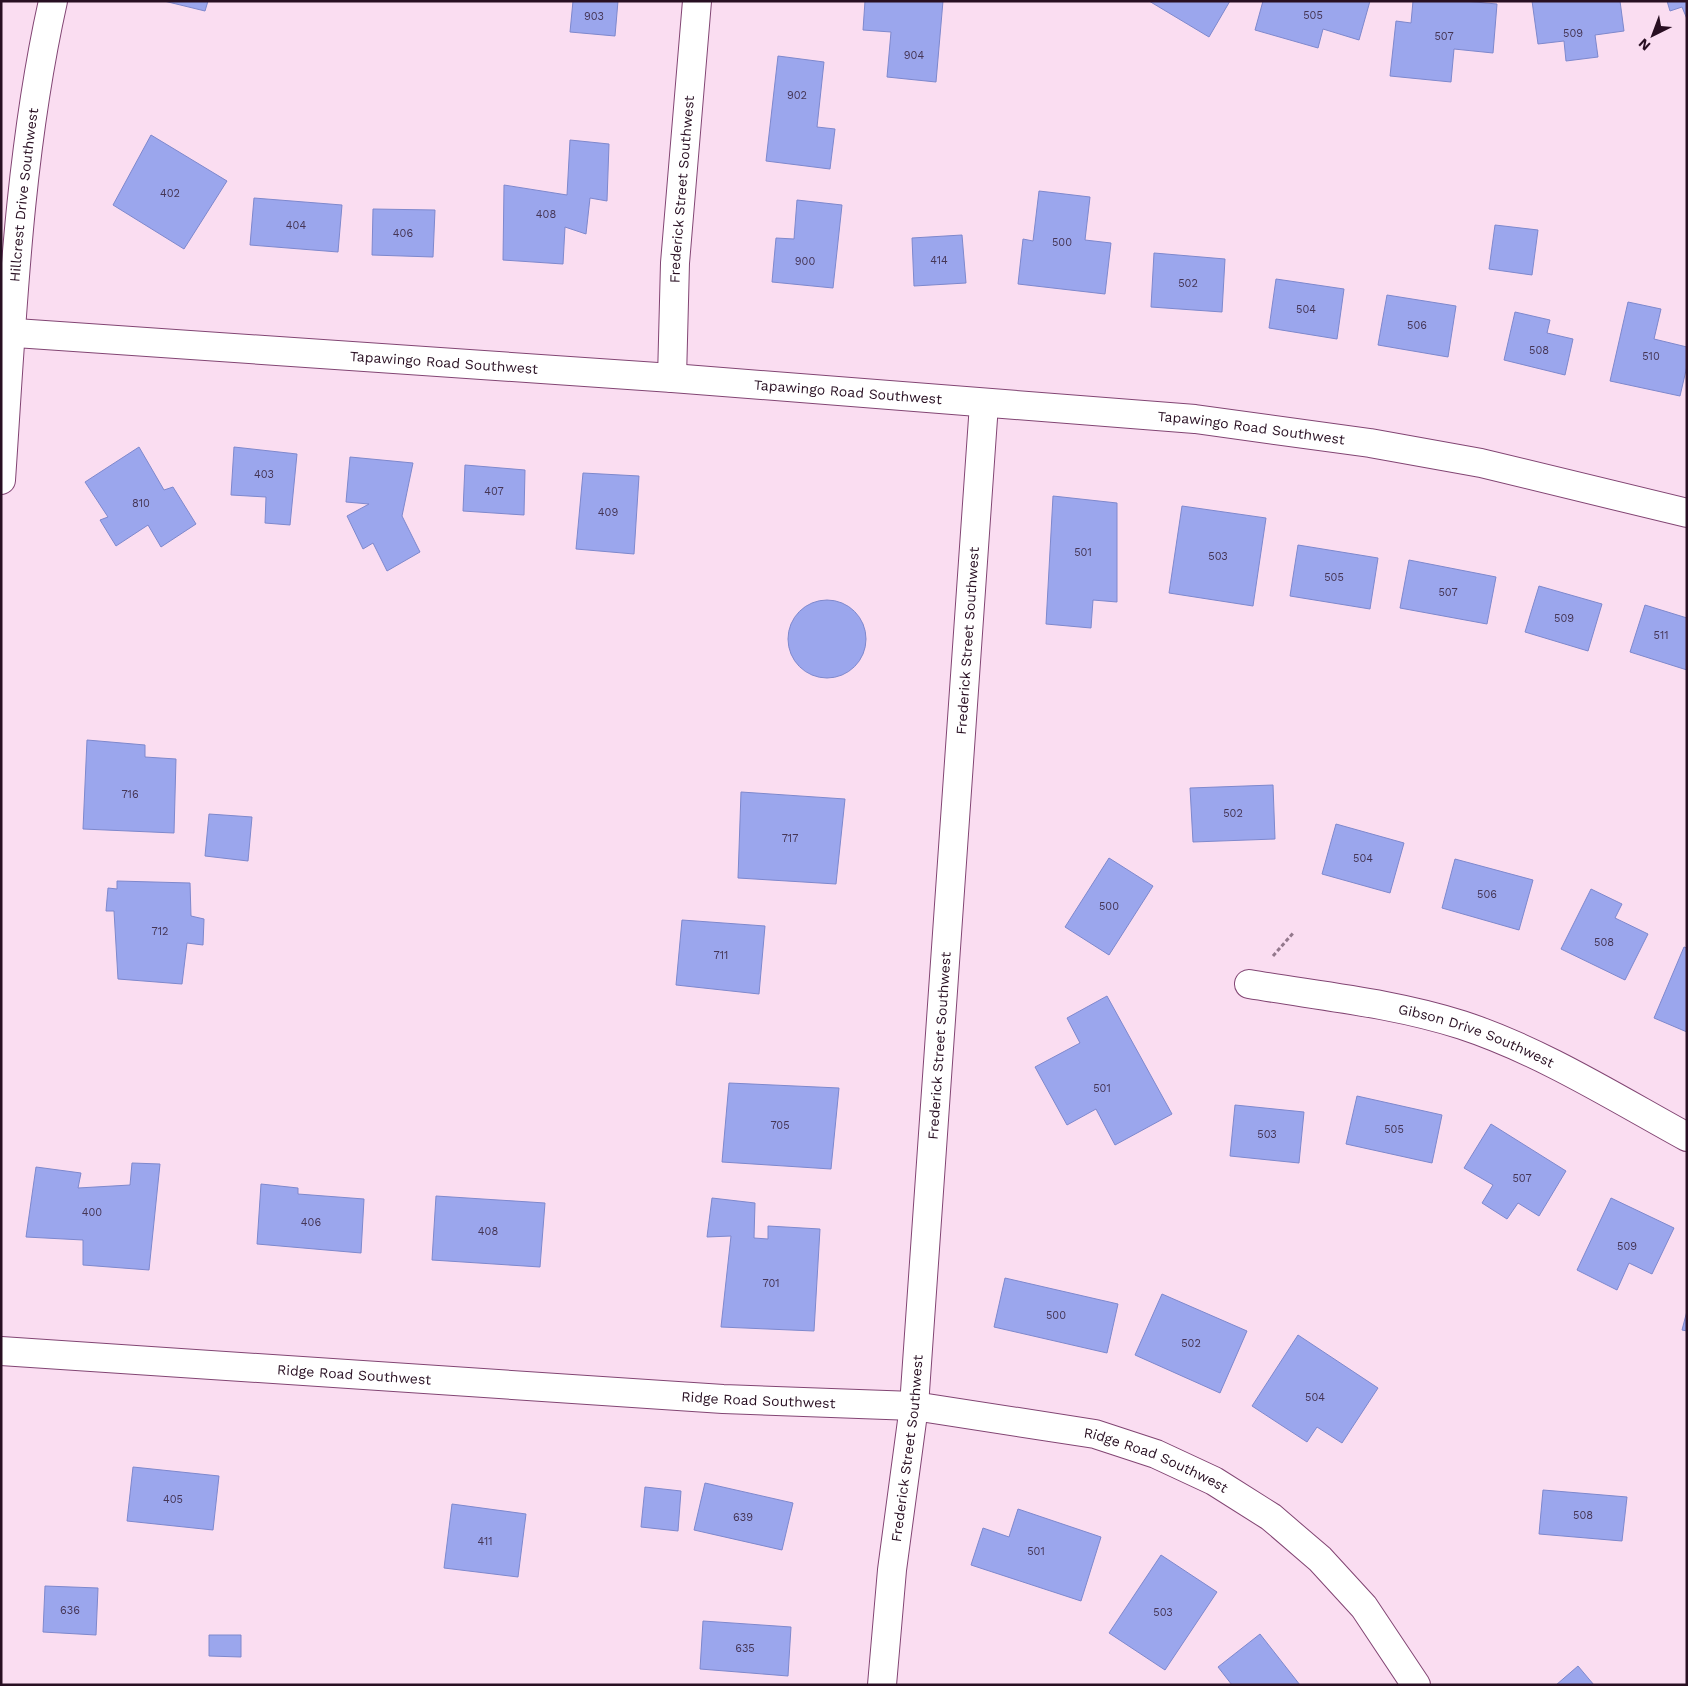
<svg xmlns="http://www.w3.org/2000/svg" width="1688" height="1686" font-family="'Work Sans',sans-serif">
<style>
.building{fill:#9ba6ed;stroke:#7e88cd}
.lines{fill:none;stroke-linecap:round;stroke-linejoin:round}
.minor-casing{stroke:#824573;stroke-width:30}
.tertiary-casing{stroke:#824573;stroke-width:30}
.path{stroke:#93788c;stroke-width:3;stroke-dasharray:4 2.5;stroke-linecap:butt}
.minor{stroke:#fff;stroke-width:28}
.tertiary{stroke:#fff;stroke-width:28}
.labels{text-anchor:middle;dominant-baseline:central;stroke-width:4;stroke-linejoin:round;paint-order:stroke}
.number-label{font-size:11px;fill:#453555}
.street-label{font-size:14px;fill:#280f22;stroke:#faddf1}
</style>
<rect width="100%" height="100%" fill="#faddf1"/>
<!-- building -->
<path class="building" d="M164,1H208L205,11Z
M573,1H618L615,36L570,32Z
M865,1H943L936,82L887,77L891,32L863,30Z
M1149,1H1230L1209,37Z
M1263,1H1370L1359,40L1323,29L1318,48L1255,30Z
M1413,1H1464L1497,4L1493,53L1454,49L1451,82L1390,76L1396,21L1411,23Z
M1532,1H1620L1624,31L1595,35L1598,57L1566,61L1564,41L1538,44Z
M1667,1H1687V19L1682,7L1670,11Z
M778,56L824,62L817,127L835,129L830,169L766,161Z
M151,135L227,181L184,249L113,205Z
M570,140L609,144L607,201L590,198L586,234L565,227L563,264L503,260L504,185L567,195Z
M1039,191L1090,197L1085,240L1111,243L1105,294L1018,284L1023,239L1033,241Z
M254,198L342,205L338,252L250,245Z
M797,200L842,205L833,288L772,282L776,238L794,239Z
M373,209L435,210L433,257L372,255Z
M1495,225L1538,230L1532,275L1489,269Z
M962,235L966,283L914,286L912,238Z
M1154,253L1225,259L1222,312L1151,307Z
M1276,279L1344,289L1337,339L1269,328Z
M1387,295L1456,306L1448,357L1378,345Z
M1628,302L1661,309L1654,339L1687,347V366L1680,396L1610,381Z
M1515,312L1550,320L1547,333L1573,339L1565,375L1504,360Z
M139,447L164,490L173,487L196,524L161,547L148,525L116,546L100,520L108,517L85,482Z
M234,447L297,454L290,525L265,523L266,497L231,495Z
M350,457L413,463L402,516L420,552L387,571L373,543L363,549L347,516L369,504L346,502Z
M465,465L525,470L524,515L463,511Z
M583,473L639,476L634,554L576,549Z
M1053,496L1117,503V602L1093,600L1091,628L1046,624Z
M1182,506L1266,518L1253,606L1169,593Z
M1298,545L1378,558L1370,609L1290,596Z
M1409,560L1496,577L1487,624L1400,608Z
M1539,586L1602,604L1588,651L1525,632Z
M788 639a39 39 0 1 1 78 0a39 39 0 1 1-78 0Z
M1645,605L1687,618V670L1630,652Z
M87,740L145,745V757L176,759L174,833L83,829Z
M1273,785L1275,839L1193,842L1190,788Z
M741,792L845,799L836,884L738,878Z
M209,814L252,817L248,861L205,856Z
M1336,824L1404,843L1390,893L1322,874Z
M1109,858L1153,886L1109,955L1065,927Z
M1455,859L1533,880L1519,930L1442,908Z
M117,881L190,883L191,916L204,919L203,945L187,943L182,984L118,979L114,911H106L108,888L117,889Z
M1591,889L1622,904L1615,918L1648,934L1625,980L1561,949Z
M682,920L765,926L759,994L676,985Z
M1684,947L1687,948V1032L1654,1018Z
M1107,996L1172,1114L1115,1145L1096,1109L1067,1125L1035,1067L1080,1043L1067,1018Z
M729,1083L839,1088L831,1169L722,1162Z
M1357,1096L1442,1115L1432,1163L1346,1144Z
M1235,1105L1304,1112L1299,1163L1230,1156Z
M1491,1124L1566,1171L1539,1216L1518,1203L1507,1219L1482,1203L1493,1185L1464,1168Z
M132,1163L160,1164L149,1270L83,1265V1240L26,1237L36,1167L81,1173L78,1188L130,1185Z
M261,1184L298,1188V1194L364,1199L361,1253L257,1244Z
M436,1196L545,1203L540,1267L432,1260Z
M712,1198L755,1203L754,1238L768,1239V1226L820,1229L814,1331L721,1327L731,1236L707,1237Z
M1611,1198L1674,1228L1652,1274L1629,1263L1617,1290L1577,1270Z
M1005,1278L1118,1304L1107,1353L994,1327Z
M1162,1294L1247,1331L1220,1393L1135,1355Z
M1687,1311V1331L1682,1330Z
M1298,1335L1378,1388L1342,1443L1317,1427L1307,1442L1252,1406Z
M133,1467L219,1476L213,1530L127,1521Z
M705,1483L793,1503L782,1550L694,1530Z
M645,1487L681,1491L678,1531L641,1527Z
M1543,1490L1627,1497L1622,1541L1539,1534Z
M452,1504L526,1514L518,1577L444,1568Z
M1018,1509L1101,1537L1081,1601L971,1565L983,1528L1009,1537Z
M1161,1555L1217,1592L1165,1670L1109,1633Z
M45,1586L98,1588L96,1635L43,1632Z
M703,1621L791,1627L788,1676L700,1669Z
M1260,1634L1300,1685H1232L1218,1667Z
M209,1635H241V1657L209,1656Z
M1578,1666L1594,1685H1556Z"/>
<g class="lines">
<!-- minor casing -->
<g class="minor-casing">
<g id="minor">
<path id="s1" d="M672,378L675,263L697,1"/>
<path id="s2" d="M1,480C12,320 18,158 53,1"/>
<path id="s3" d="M1249,984C1320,996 1394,1003 1462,1025C1541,1051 1614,1097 1687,1137"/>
<path id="s4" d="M1,1351L723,1399L914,1406L1095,1434L1156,1454L1214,1481L1271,1517L1320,1559L1364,1607L1416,1685"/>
<path id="s5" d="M882,1685L892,1570L914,1406L984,404"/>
</g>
</g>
<!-- tertiary casing -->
<g class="tertiary-casing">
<g id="tertiary">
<path id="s6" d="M1,332L672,378L1195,419L1370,443L1481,463L1687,513"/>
</g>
</g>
<!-- path -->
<path class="path" d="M1273,956L1294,932"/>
<!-- minor -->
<use href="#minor" class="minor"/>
<!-- tertiary -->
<use href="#tertiary" class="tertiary"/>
</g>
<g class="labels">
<!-- number labels -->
<g class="number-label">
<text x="1313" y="15">505</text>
<text x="594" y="16">903</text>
<text x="1573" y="33">509</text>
<text x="1444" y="36">507</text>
<text x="914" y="55">904</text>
<text x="797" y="95">902</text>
<text x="170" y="193">402</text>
<text x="546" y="214">408</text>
<text x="296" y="225">404</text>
<text x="403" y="233">406</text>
<text x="1062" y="242">500</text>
<text x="939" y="260">414</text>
<text x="805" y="261">900</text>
<text x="1188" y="283">502</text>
<text x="1306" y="309">504</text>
<text x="1417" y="325">506</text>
<text x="1539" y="350">508</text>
<text x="1651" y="356">510</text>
<text x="264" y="474">403</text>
<text x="494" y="491">407</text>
<text x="141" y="503">810</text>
<text x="608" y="512">409</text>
<text x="1083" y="552">501</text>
<text x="1218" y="556">503</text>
<text x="1334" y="577">505</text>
<text x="1448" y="592">507</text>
<text x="1564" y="618">509</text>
<text x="1661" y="635">511</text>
<text x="130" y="794">716</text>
<text x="1233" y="813">502</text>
<text x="790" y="838">717</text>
<text x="1363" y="858">504</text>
<text x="1487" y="894">506</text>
<text x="1109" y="906">500</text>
<text x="160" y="931">712</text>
<text x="1604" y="942">508</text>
<text x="721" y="955">711</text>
<text x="1102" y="1088">501</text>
<text x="780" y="1125">705</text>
<text x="1394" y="1129">505</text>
<text x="1267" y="1134">503</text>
<text x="1522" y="1178">507</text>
<text x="92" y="1212">400</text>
<text x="311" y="1222">406</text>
<text x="488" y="1231">408</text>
<text x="1627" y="1246">509</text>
<text x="771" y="1283">701</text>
<text x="1056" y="1315">500</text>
<text x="1191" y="1343">502</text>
<text x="1315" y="1397">504</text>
<text x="173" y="1499">405</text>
<text x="1583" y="1515">508</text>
<text x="743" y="1517">639</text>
<text x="485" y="1541">411</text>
<text x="1036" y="1551">501</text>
<text x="70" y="1610">636</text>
<text x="1163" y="1612">503</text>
<text x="745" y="1648">635</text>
</g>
<!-- street labels -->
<g class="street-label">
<text stroke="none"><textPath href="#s1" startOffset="189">Frederick Street Southwest</textPath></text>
<text stroke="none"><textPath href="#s2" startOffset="286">Hillcrest Drive Southwest</textPath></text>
<text stroke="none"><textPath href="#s6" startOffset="444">Tapawingo Road Southwest</textPath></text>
<text stroke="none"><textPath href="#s6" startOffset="849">Tapawingo Road Southwest</textPath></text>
<text stroke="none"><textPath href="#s6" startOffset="1254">Tapawingo Road Southwest</textPath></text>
<text stroke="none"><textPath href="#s5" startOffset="1048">Frederick Street Southwest</textPath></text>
<text stroke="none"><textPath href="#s3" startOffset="234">Gibson Drive Southwest</textPath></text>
<text stroke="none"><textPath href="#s5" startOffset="642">Frederick Street Southwest</textPath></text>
<text stroke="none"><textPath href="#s4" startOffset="354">Ridge Road Southwest</textPath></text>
<text stroke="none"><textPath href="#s4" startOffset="759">Ridge Road Southwest</textPath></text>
<text stroke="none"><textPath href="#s5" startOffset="238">Frederick Street Southwest</textPath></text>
<text stroke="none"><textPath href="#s4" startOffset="1164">Ridge Road Southwest</textPath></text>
</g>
</g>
<!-- border -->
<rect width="1688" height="1686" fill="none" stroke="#280f22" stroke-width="5"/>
<!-- north arrow -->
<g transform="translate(1653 35) rotate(222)" stroke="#faddf1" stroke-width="4" paint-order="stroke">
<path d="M0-4L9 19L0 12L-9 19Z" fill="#280f22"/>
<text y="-8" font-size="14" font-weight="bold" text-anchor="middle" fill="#280f22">N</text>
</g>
</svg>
